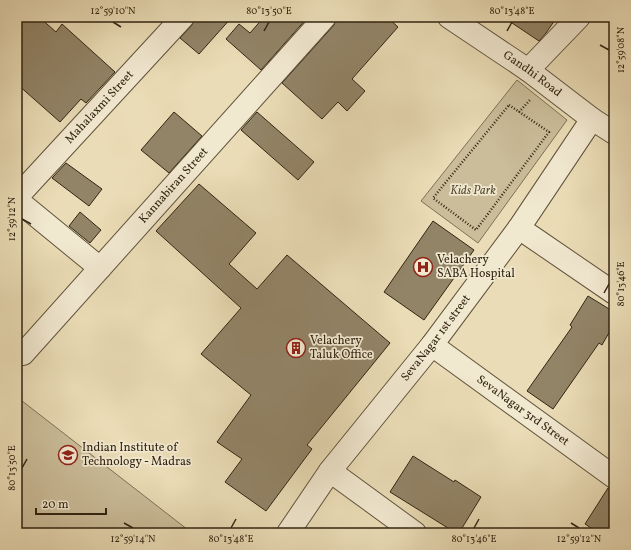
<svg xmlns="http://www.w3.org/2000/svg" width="631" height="550" font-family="Vollkorn,serif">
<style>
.green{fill:#cbbd9a;stroke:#7e7156}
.building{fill:#928467;stroke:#322512}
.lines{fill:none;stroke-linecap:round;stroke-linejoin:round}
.minor-casing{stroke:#60533b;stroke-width:24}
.path{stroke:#322512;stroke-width:2.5;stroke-dasharray:1 2;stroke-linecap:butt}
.minor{stroke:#f1e8d0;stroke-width:22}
.ticks{fill:none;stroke:#322512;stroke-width:1.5}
.labels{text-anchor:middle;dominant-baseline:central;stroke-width:3.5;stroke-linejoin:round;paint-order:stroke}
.street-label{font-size:12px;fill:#322512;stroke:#f1e8d0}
.park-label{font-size:12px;font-style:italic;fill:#584b34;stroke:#f1e8d0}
.poi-label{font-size:12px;fill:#322512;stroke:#f1e8d0;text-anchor:start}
.neatline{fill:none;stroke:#322512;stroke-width:1.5}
.ticks-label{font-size:10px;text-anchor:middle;fill:#322512}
</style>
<rect width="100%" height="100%" fill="#eadcb6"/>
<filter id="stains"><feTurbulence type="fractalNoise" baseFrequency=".005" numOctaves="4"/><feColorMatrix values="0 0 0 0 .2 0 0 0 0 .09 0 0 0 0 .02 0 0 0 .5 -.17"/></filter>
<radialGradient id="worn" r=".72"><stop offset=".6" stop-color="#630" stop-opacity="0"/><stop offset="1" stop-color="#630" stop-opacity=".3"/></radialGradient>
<!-- green -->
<path class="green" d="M517,80L567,120L478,243L421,201Z
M17,397L192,533H17Z"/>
<!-- building -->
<path class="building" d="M17,17H39L56,32L62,24L115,72L86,103L81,99L60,122L17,84Z
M195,17H232L199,54L180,38L192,25Z
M264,17H308L261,70L226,39L239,24L250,33Z
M337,17H387L398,27L352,79L365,91L347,111L338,102L322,119L282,83L334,25Z
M503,17H557L546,33L539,41Z
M174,112L202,136L169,173L141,150Z
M257,112L314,162L298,180L241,130Z
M66,163L102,189L89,206L52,178Z
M199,184L256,233L229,264L257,289L287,255L390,343L307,445L312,449L266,511L225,482L242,459L217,442L251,395L201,354L241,308L156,231Z
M80,212L101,230L90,243L69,226Z
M433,221L474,250L424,320L384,292Z
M588,296L614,312V324L602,345L599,343L553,409L527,391L572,327L570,325Z
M413,456L454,482L455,480L481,497L459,533H456L390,492Z
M608,488L614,489V523L608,533H599L585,524Z"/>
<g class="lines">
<!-- minor casing -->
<g class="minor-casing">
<g id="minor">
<path id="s1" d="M449,17L528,70L592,119L614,133"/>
<path d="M528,70L579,17"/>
<path id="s2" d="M17,197L183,17"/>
<path d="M17,200L100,268"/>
<path d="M519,228L614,293"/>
<path id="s3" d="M432,345L614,477"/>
<path id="s4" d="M23,354L325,17"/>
<path d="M330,471L415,533"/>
<path id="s5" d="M288,533L330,471L432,345L519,228L592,119"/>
</g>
</g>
<!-- path -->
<path class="path" d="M509,105L549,132L476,230L433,198Z
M519,112L530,100"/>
<!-- minor -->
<use href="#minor" class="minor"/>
</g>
<!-- ticks -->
<path class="ticks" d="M113,22L121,27M264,31L269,22M507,31L512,22M600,45L609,50M22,219L31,224M604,293L609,284M22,468L27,459M124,523L133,528M571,523L579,528M231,528L236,519M474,528L479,519"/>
<!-- icons -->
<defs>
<g id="hospital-ring" transform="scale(1)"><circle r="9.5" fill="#f1e8d0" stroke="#8f2418" stroke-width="1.5"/><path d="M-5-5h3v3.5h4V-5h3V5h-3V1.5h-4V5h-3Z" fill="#8f2418"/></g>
<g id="building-ring" transform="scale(1)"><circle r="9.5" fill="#f1e8d0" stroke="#8f2418" stroke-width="1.5"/><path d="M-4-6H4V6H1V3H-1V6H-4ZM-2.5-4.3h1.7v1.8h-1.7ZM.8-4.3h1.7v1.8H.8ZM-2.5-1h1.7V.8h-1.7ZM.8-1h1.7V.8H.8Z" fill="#8f2418"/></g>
<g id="university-ring" transform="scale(1)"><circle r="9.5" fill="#f1e8d0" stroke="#8f2418" stroke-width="1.5"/><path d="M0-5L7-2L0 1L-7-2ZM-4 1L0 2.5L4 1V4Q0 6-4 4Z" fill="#8f2418"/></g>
</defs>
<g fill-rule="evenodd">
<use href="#hospital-ring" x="423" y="267"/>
<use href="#building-ring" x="296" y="348"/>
<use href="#university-ring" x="68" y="455"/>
</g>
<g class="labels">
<!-- street labels -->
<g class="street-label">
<text stroke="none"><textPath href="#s1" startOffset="101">Gandhi Road</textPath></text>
<text stroke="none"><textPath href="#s2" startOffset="122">Mahalaxmi Street</textPath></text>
<text stroke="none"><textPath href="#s4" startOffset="226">Kannabiran Street</textPath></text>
<text stroke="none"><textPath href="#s5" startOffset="245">SevaNagar 1st street</textPath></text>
<text stroke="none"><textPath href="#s3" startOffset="112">SevaNagar 3rd Street</textPath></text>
</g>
<!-- park labels -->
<g class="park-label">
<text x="473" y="191">Kids Park</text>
</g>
<!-- poi labels -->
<g class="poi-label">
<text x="437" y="260">Velachery<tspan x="437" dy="14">SABA Hospital</tspan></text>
<text x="310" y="341">Velachery<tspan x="310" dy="14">Taluk Office</tspan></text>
<text x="82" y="448">Indian Institute of<tspan x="82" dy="14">Technology - Madras</tspan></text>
</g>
</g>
<!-- margin -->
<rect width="631" height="550" fill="none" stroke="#eadcb6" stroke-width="44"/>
<!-- scale -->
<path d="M36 508v6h70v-6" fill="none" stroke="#322512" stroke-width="2"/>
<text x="42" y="508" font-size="12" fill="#322512" stroke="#f1e8d0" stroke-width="3" paint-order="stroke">20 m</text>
<rect x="22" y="22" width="587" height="506" class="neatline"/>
<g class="ticks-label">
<text x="113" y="14">12°59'10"N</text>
<text x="269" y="14">80°13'50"E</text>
<text x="512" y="14">80°13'48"E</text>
<text transform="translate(620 50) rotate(-90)" y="4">12°59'08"N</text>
<text transform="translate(11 219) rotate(-90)" y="4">12°59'12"N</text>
<text transform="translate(620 284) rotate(-90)" y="4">80°13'46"E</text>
<text transform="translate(11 468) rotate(-90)" y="4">80°13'50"E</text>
<text x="133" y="542">12°59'14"N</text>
<text x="231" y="542">80°13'48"E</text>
<text x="474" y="542">80°13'46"E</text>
<text x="579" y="542">12°59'12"N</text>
</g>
<rect width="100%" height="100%" filter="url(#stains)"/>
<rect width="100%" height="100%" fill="url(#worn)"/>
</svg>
